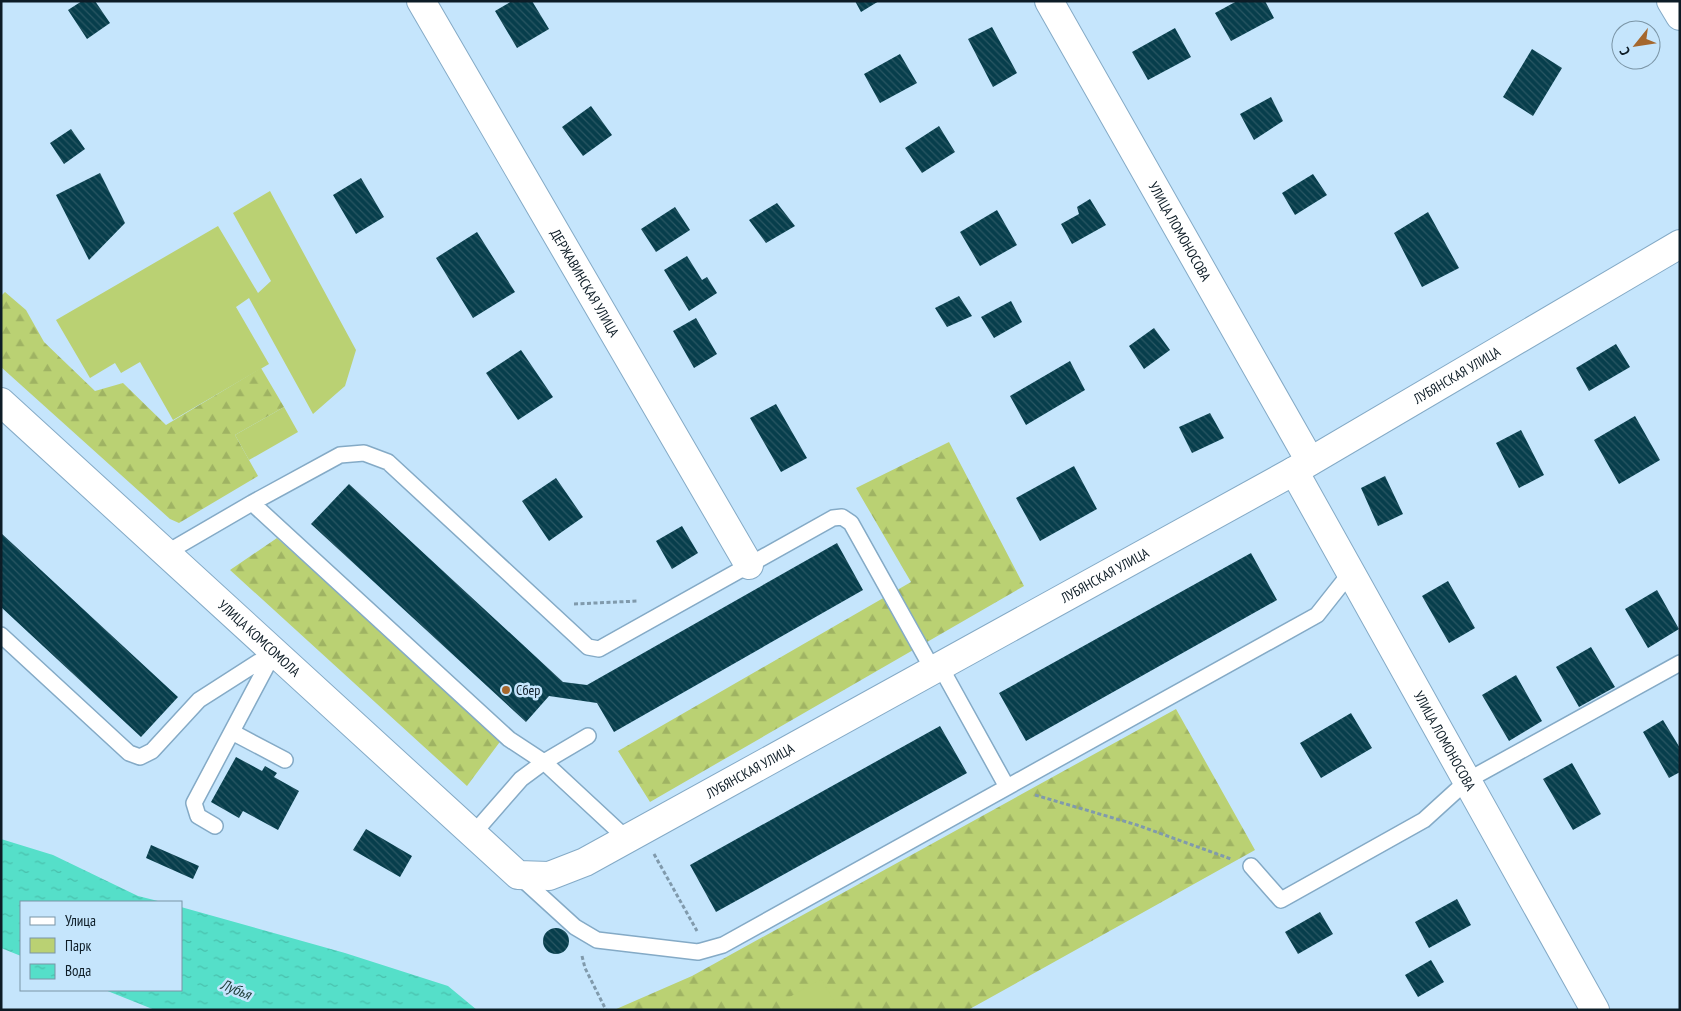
<svg xmlns="http://www.w3.org/2000/svg" width="1681" height="1011" font-family="'PT Sans Narrow',sans-serif">
<style>
.forest{fill:url(#forest-firs)}
.park{fill:#bad173}
.water{fill:url(#water-ripples)}
.building{fill:url(#building-back-hatch)}
.lines{fill:none;stroke-linecap:round;stroke-linejoin:round}
.service-casing{stroke:#84aac6;stroke-width:18}
.minor-casing{stroke:#84aac6;stroke-width:30}
.tertiary-casing{stroke:#84aac6;stroke-width:30}
.path{stroke:#809aac;stroke-width:3;stroke-dasharray:4 2.5;stroke-linecap:butt}
.service{stroke:#fff;stroke-width:15}
.minor{stroke:#fff;stroke-width:28}
.tertiary{stroke:#fff;stroke-width:28}
.poi-dot{fill:#a5672d;stroke:#c5e5fc;stroke-width:2}
.labels{text-anchor:middle;dominant-baseline:central;stroke-width:5;stroke-linejoin:round;paint-order:stroke}
.street-label{font-size:14px;fill:#0d1c26;stroke:#c5e5fc}
.poi-label{font-size:14px;fill:#0d1c26;stroke:#c5e5fc;text-anchor:start}
.water-label{font-size:15px;font-style:italic;fill:#1b3833;stroke:#c5e5fc}
</style>
<defs>
<pattern id="forest-firs" width="22" height="20" patternUnits="userSpaceOnUse" patternTransform="scale(1.25)"><rect width="22" height="20" fill="#bad173"/><path d="M5 1l3.5 6h-7zM16 11l3.5 6h-7z" fill="#9fb363"/></pattern>
<pattern id="water-ripples" width="26" height="14" patternUnits="userSpaceOnUse" patternTransform="scale(1.25)"><rect width="26" height="14" fill="#55dfc9"/><path d="M2 4q2-2 4 0t4 0M15 11q2-2 4 0t4 0" fill="none" stroke="#49bfac"/></pattern>
<pattern id="building-back-hatch" width="6" height="6" patternUnits="userSpaceOnUse" patternTransform="scale(1.25)"><rect width="6" height="6" fill="#073e4c"/><path d="M-1 5l2 2M0 0l6 6M5-1l2 2" fill="none" stroke="#2a5763"/></pattern>
</defs>
<rect width="100%" height="100%" fill="#c5e5fc"/>
<!-- forest -->
<path class="forest" d="M5,292L26,310L44,342L95,391L123,383L166,425L261,368L284,407L235,435L258,476L179,523L170,519L1,367V296Z
M949,442L1024,586L650,802L618,751L911,582L856,488Z
M277,538L502,739L467,786L230,570Z
M1176,709L1255,850L968,1010H614L692,976Z"/>
<!-- park -->
<path class="park" d="M270,191L356,350L345,386L313,414L249,298L236,307L269,364L173,420L140,362L121,373L115,363L90,378L56,320L218,226L258,293L271,281L233,213Z
M284,407L298,432L249,460L235,435Z
M821,979L839,1010H785L781,1002Z"/>
<!-- water -->
<path class="water" d="M1,839L53,855L138,896L162,902H21V956L1,948Z
M181,907L345,953L448,986L477,1010H155L105,990H181Z"/>
<!-- building -->
<path class="building" d="M82,1H95L110,23L87,39L68,10Z
M512,1H532L549,29L517,48L495,11Z
M855,1H879L861,12Z
M1237,1H1265L1274,18L1231,41L1215,13Z
M992,27L1017,73L993,87L968,39Z
M1175,28L1191,57L1148,80L1132,52Z
M1532,49L1562,68L1533,116L1503,97Z
M900,54L917,83L880,103L864,74Z
M1271,97L1283,121L1254,140L1240,114Z
M591,106L612,135L583,156L562,127Z
M939,126L955,152L922,173L905,148Z
M71,129L85,149L64,164L50,143Z
M100,173L125,223L89,260L56,195Z
M1313,174L1327,195L1295,215L1282,193Z
M361,178L384,217L356,234L333,195Z
M1090,199L1106,225L1072,244L1061,224L1079,214L1077,207Z
M777,203L795,226L766,243L749,220Z
M675,207L690,230L656,252L641,229Z
M997,210L1017,245L980,266L960,232Z
M1428,212L1459,268L1422,287L1394,233Z
M477,232L515,292L473,318L436,258Z
M687,256L702,280L707,277L717,293L689,311L664,270Z
M959,296L972,316L947,327L935,308Z
M1011,301L1022,322L994,338L981,317Z
M696,318L717,354L694,368L673,331Z
M1154,328L1170,350L1144,369L1129,346Z
M1616,344L1630,367L1589,391L1576,368Z
M521,350L553,397L518,420L486,373Z
M1070,361L1085,390L1026,425L1010,396Z
M776,404L807,458L781,472L750,418Z
M1210,413L1224,438L1192,453L1179,427Z
M1635,416L1660,460L1619,484L1594,440Z
M1521,430L1544,475L1519,488L1496,443Z
M1074,466L1097,509L1040,541L1016,498Z
M1385,476L1403,514L1378,526L1361,488Z
M556,478L583,517L549,541L522,501Z
M349,484L563,682L587,685L837,543L863,590L614,732L597,703L549,696L526,722L311,524Z
M682,526L698,553L672,569L656,541Z
M1,533L178,697L141,737L1,607Z
M1251,553L1277,600L1026,741L999,693Z
M1448,581L1475,628L1449,643L1422,596Z
M1657,590L1679,629L1648,648L1625,609Z
M1591,647L1615,687L1579,707L1556,667Z
M1516,675L1542,721L1509,741L1482,695Z
M1351,713L1372,748L1321,778L1300,743Z
M1663,720L1680,748V772L1669,778L1643,732Z
M940,726L967,773L716,912L690,865Z
M236,757L262,771L265,766L277,773L274,777L299,791L278,830L243,811L239,818L211,802Z
M1572,763L1601,814L1573,830L1543,779Z
M366,829L412,856L400,877L353,850Z
M151,845L199,866L193,879L146,858Z
M1457,899L1471,925L1429,948L1415,922Z
M1320,912L1333,934L1298,954L1285,932Z
M543 941a13 13 0 1 1 26 0a13 13 0 1 1-26 0Z
M1431,960L1444,982L1418,997L1405,975Z"/>
<g class="lines">
<!-- service casing -->
<g class="service-casing">
<path id="service" d="M252,503L509,739L544,762L627,839
M166,553L252,503L340,455L364,453L388,462L588,647L599,649L833,518L842,517L851,523L933,670
M1,635L129,753L140,757L152,751L199,700L274,652
M940,666L1007,787
M232,732L285,760
M215,826L198,816L194,803L273,654
M473,834L521,779L544,762L588,736
M1251,866L1281,900L1424,820L1468,780L1680,663
M519,876L575,927L597,940L698,952L723,945L1317,615L1351,572"/>
</g>
<!-- minor casing -->
<g class="minor-casing">
<g id="minor">
<path id="s1" d="M421,1L749,565"/>
<path id="s2" d="M1049,1L1310,461"/>
<path id="s3" d="M1,402L518,875L549,876L585,862L1294,471L1680,244"/>
<path id="s4" d="M1294,471L1595,1010"/>
</g>
</g>
<!-- tertiary casing -->
<g class="tertiary-casing">
<path id="tertiary" d="M1671,1L1680,16"/>
</g>
<!-- path -->
<path class="path" d="M574,604L638,601
M1035,795L1137,825L1231,859
M654,854L697,931
M582,956L585,968L606,1010"/>
<!-- service -->
<use href="#service" class="service"/>
<!-- minor -->
<use href="#minor" class="minor"/>
<!-- tertiary -->
<use href="#tertiary" class="tertiary"/>
</g>
<!-- markers -->
<circle class="poi-dot" cx="506" cy="690" r="5"/>
<g class="labels">
<!-- street labels -->
<g class="street-label">
<text stroke="none"><textPath href="#s2" startOffset="265">УЛИЦА ЛОМОНОСОВА</textPath></text>
<text stroke="none"><textPath href="#s1" startOffset="326">ДЕРЖАВИНСКАЯ УЛИЦА</textPath></text>
<text stroke="none"><textPath href="#s3" startOffset="1769">ЛУБЯНСКАЯ УЛИЦА</textPath></text>
<text stroke="none"><textPath href="#s3" startOffset="1364">ЛУБЯНСКАЯ УЛИЦА</textPath></text>
<text stroke="none"><textPath href="#s3" startOffset="350">УЛИЦА КОМСОМОЛА</textPath></text>
<text stroke="none"><textPath href="#s4" startOffset="309">УЛИЦА ЛОМОНОСОВА</textPath></text>
<text stroke="none"><textPath href="#s3" startOffset="959">ЛУБЯНСКАЯ УЛИЦА</textPath></text>
</g>
<!-- poi labels -->
<g class="poi-label">
<text x="516" y="690">Сбер</text>
</g>
<!-- water labels -->
<g class="water-label">
<text transform="translate(236 989) rotate(21)">Лубья</text>
</g>
</g>
<!-- border -->
<rect width="1681" height="1011" fill="none" stroke="#0d1c26" stroke-width="5"/>
<!-- legend -->
<rect x="20" y="901" width="162" height="90" fill="#c5e5fc" stroke="#7b95a6"/>
<rect x="30" y="917" width="25" height="8" fill="#ffffff" stroke="#7b95a6"/>
<text x="65" y="926" font-size="15" fill="#0d1c26">Улица</text>
<rect x="30" y="938" width="25" height="15" fill="#bad173" stroke="#7b95a6"/>
<text x="65" y="951" font-size="15" fill="#0d1c26">Парк</text>
<rect x="30" y="964" width="25" height="15" fill="url(#water-ripples)" stroke="#7b95a6"/>
<text x="65" y="976" font-size="15" fill="#0d1c26">Вода</text>
<!-- north arrow -->
<g transform="translate(1636 45) rotate(240)"><circle r="24" fill="#c5e5fc" stroke="#7b95a6"/>
<path d="M0-4L9 19L0 12L-9 19Z" fill="#a5672d"/>
<text y="-8" font-size="14" font-weight="bold" text-anchor="middle" fill="#0d1c26">С</text>
</g>
</svg>
